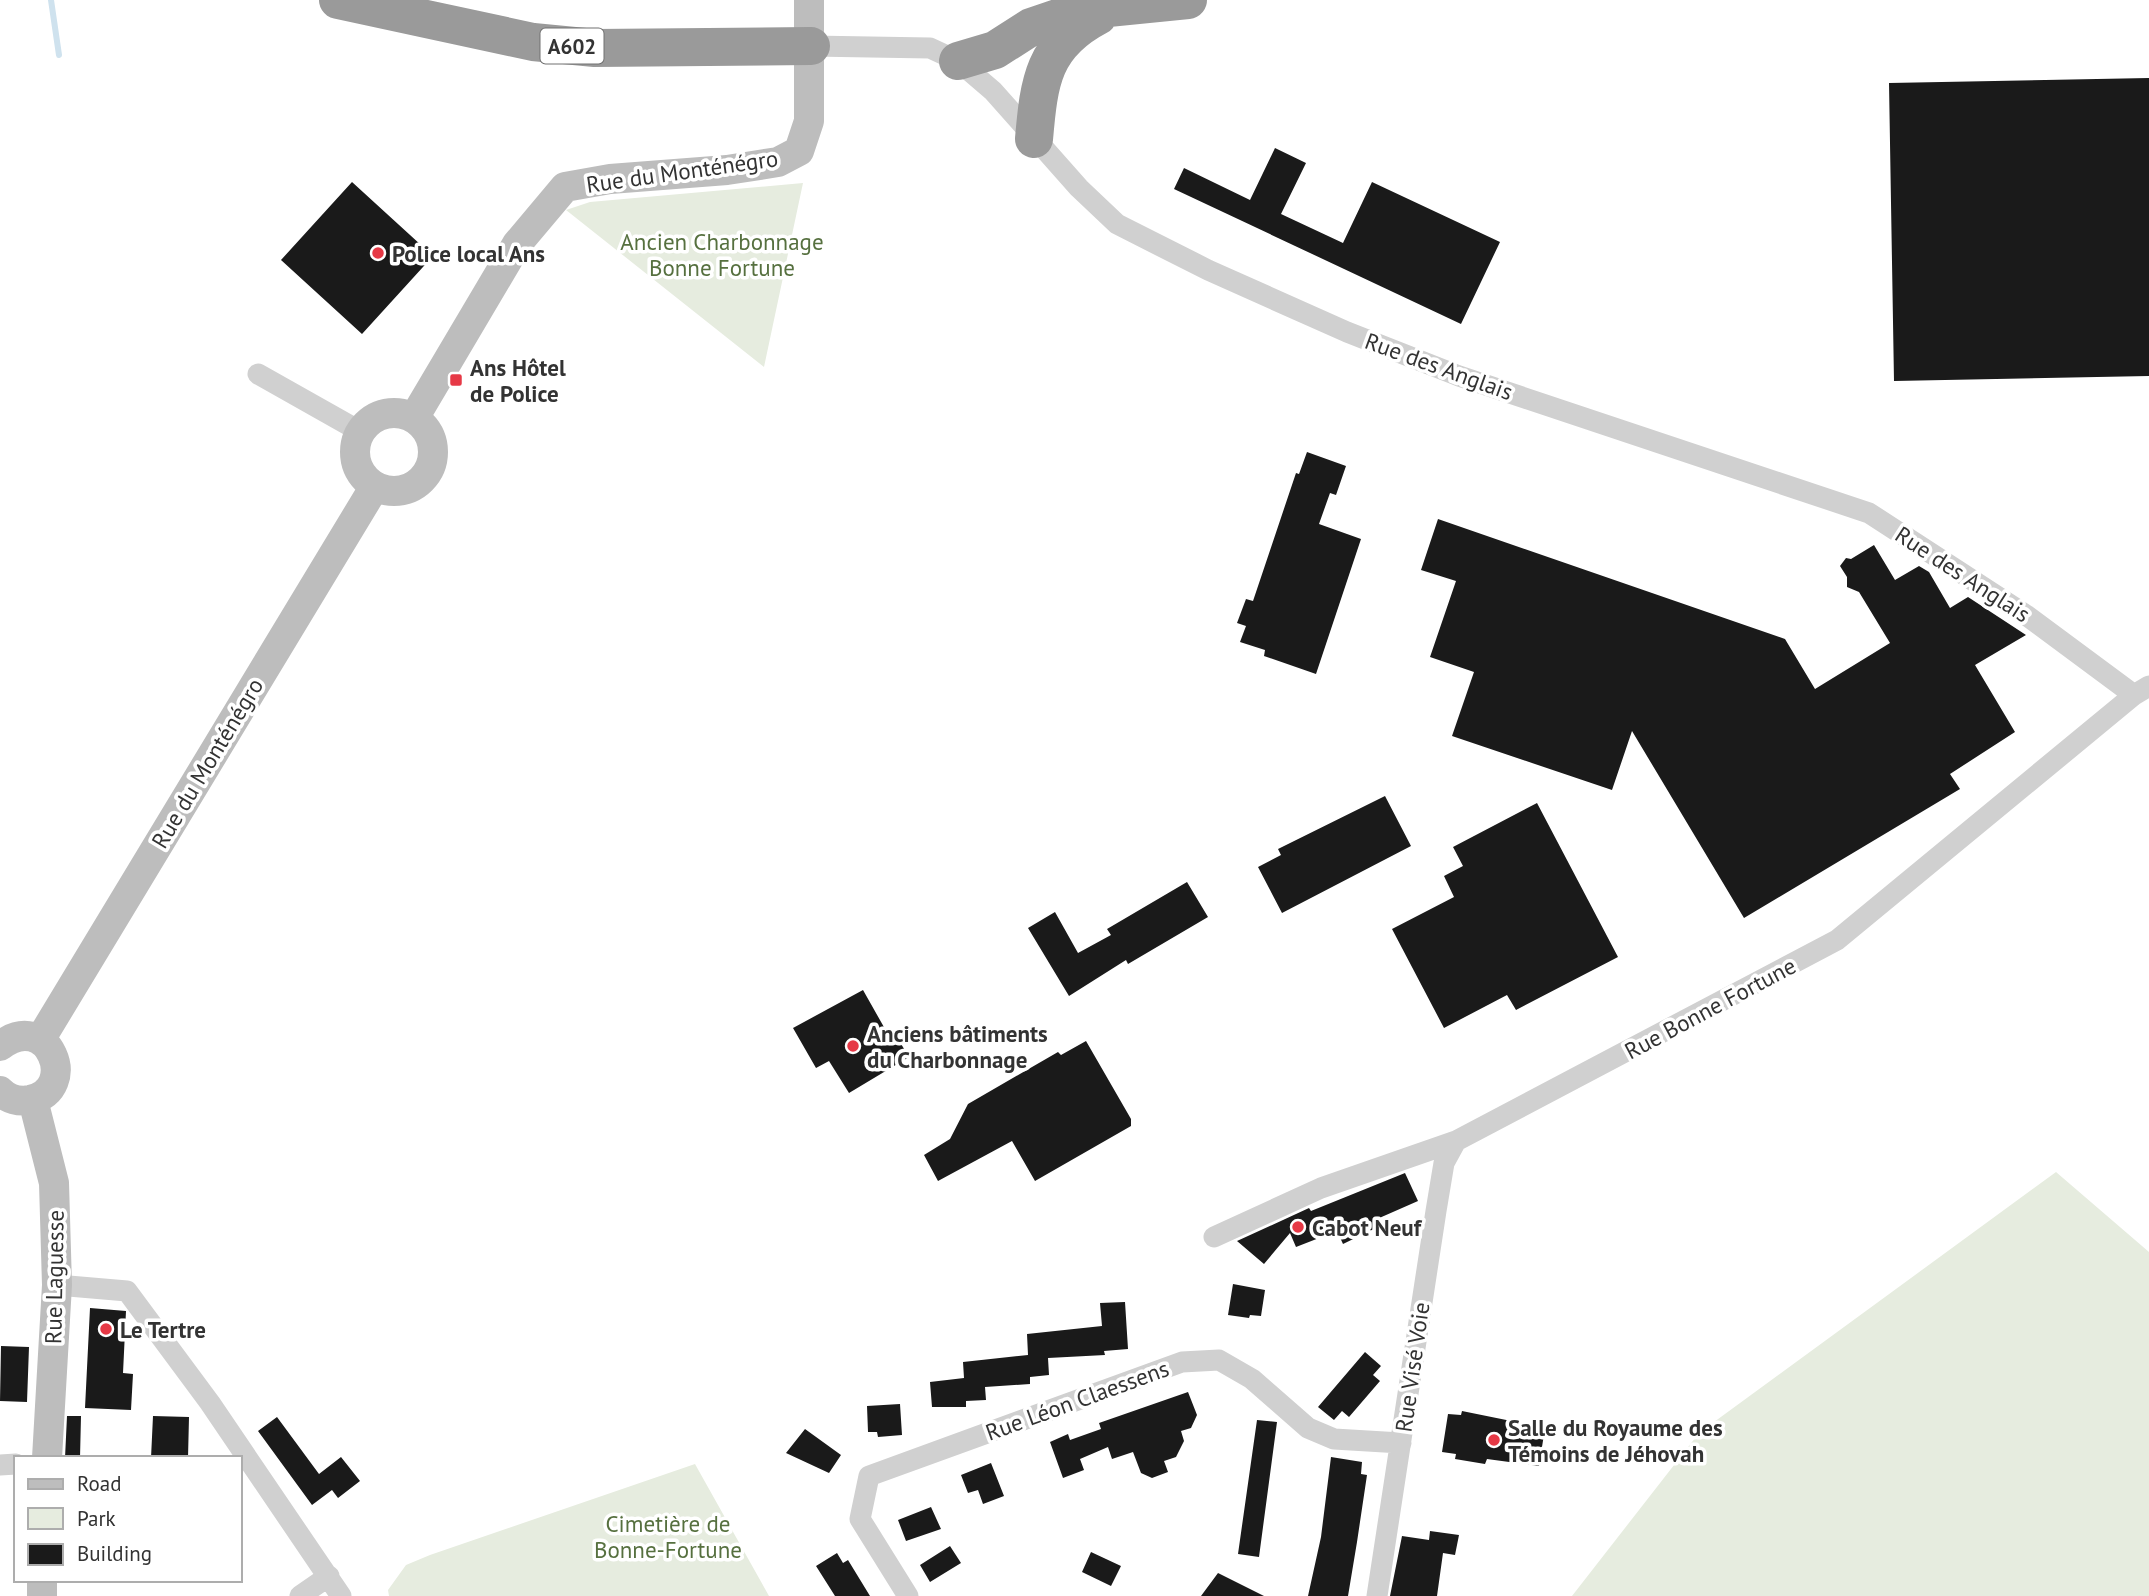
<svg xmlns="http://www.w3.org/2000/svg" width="2149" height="1596" font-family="'PT Sans',sans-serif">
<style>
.green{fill:#e6ecdf}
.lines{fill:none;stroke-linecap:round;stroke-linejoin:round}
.stream{stroke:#cfe2ee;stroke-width:6}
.building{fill:#1a1a1a}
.street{stroke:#d0d0d0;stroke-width:21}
.secondary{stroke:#bdbdbd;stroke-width:30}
.highway{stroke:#9a9a9a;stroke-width:38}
.poi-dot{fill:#e63946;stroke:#fff;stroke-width:2.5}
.labels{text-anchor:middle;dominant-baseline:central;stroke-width:7;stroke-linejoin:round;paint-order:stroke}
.shield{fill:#fff;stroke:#707070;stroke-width:2}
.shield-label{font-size:21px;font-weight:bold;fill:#333}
.street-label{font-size:23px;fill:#333;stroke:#fff}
.park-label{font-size:23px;fill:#56703f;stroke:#fff}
.poi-label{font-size:23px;font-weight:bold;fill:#333;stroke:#fff;text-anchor:start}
</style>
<rect width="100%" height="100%" fill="#fff"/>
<!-- green -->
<path class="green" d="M803,183L764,367L566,210L590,202Z
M2056,1172L2149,1252V1596H1572L1699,1433Z
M695,1464L769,1596H389L388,1590L406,1565L430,1555Z"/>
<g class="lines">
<!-- stream -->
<path class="stream" d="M51,0L59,55"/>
</g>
<!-- building -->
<path class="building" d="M2149,78V376L1894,381L1889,83Z
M1275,148L1306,163L1281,214L1343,243L1372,182L1500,242L1461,324L1174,189L1184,168L1250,200Z
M352,182L433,256L362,334L281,260Z
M1307,452L1346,466L1336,495L1330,493L1319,524L1361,539L1316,674L1264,656L1265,650L1240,642L1246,626L1237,623L1246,599L1253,601L1296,473L1299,474Z
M1438,519L1785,639L1815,689L1890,643L1859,592L1847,587V577L1840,566L1846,558L1851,559L1874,545L1895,580L1919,566L1929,572L1950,608L1968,597L2026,635L1975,665L2015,732L1950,774L1960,789L1744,918L1632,731L1612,790L1452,736L1474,672L1430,657L1456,581L1421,570Z
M1385,796L1411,846L1282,913L1258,867L1281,855L1278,849Z
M1537,803L1618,957L1516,1010L1507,995L1444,1028L1392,929L1454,897L1444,876L1463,866L1453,847Z
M1187,882L1208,917L1128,964L1126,960L1069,996L1028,928L1055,912L1078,953L1111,935L1107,929Z
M863,990L889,1036L895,1034L909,1057L849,1093L829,1061L816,1068L793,1028Z
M1086,1041L1131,1119V1126L1035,1181L1012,1141L938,1181L924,1155L950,1139L968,1104L1058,1052L1061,1055Z
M1405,1173L1418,1201L1377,1219L1380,1226L1343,1244L1337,1231L1296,1247L1290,1233L1264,1264L1237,1241L1309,1208L1311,1211Z
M1233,1284L1265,1290L1261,1316L1250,1315L1249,1318L1228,1315Z
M1125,1302L1128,1349L1104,1351L1105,1355L1048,1358L1049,1375L1030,1377V1384L985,1387L986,1400L966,1401V1407H932L930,1382L964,1378L963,1362L1028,1355L1027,1334L1102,1326L1100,1303Z
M90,1308L126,1311L123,1373L133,1374L131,1410L85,1408Z
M1,1346L29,1347L27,1402L0,1401Z
M1365,1352L1381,1366L1373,1375L1380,1381L1349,1417L1342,1411L1334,1420L1318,1407Z
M1188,1392L1197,1415L1191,1428L1181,1431L1184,1441L1176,1457L1164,1461L1168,1472L1152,1478L1141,1473L1133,1452L1112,1459L1108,1447L1080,1459L1084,1470L1063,1478L1050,1442L1068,1434L1070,1440L1101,1429L1099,1423Z
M900,1404L902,1435L878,1437L877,1432H868L867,1406Z
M1462,1411L1545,1428L1539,1466L1487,1459L1485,1464L1455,1459L1456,1454L1442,1452L1448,1414L1461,1415Z
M67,1416H81L80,1458H65Z
M153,1416L189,1417L188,1458H151Z
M277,1417L319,1474L341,1457L360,1481L338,1498L332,1490L312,1505L258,1431Z
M1257,1420L1277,1422L1259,1557L1238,1554Z
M805,1429L841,1455L829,1473L786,1453Z
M1331,1457L1362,1462L1361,1474L1367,1475L1357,1542L1348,1596H1308L1321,1537Z
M991,1463L1004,1496L983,1504L978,1490L968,1493L961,1475Z
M931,1507L941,1529L906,1541L898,1520Z
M1430,1531L1459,1535L1455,1555L1443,1553L1437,1596H1390L1402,1536L1429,1540Z
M950,1546L961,1563L930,1582L920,1565Z
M1091,1552L1121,1566L1111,1586L1082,1572Z
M837,1553L843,1563L848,1560L870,1596H835L816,1566Z
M1218,1573L1264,1596H1201Z"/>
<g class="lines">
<!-- street -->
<path class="street" d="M811,46L930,48L958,61L993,91L1079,188L1117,224L1208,270L1347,332L1459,376L1869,513L2026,615L2134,695
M258,374L361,432
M1214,1237L1321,1188L1456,1141L1837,940L2134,695L2149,686
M57,1285L127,1291L210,1403L341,1596
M0,1465L16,1464
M300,1596L329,1576
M908,1596L860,1519L869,1476L1182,1362L1219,1360L1252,1379L1308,1428L1334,1439L1401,1443
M1377,1596L1436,1211L1444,1163L1456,1141"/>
<!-- secondary -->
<path class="secondary" d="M355 452a39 39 0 1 1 78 0a39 39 0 1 1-78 0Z
M414,418L517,244L565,187L610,179L727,170L778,162L799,151L809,121V0
M40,1040L375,486
M0,1046C48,1008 81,1089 30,1100C19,1102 8,1099 0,1091
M33,1100L54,1183L57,1285L47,1458
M42,1596V1580"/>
<!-- highway -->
<path class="highway" d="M338,0L533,42L595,48L811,46
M958,61L995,50L1031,27L1078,11L1188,0
M1034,139C1039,81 1043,45 1098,16"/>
</g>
<!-- markers -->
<g class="poi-dot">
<circle cx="378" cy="253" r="7"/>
<rect x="449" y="373" width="14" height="14" rx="3.5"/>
<circle cx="853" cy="1046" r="7"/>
<circle cx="1298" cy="1227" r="7"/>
<circle cx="106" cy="1329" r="7"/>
<circle cx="1494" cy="1440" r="7"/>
</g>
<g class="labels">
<!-- shield labels -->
<rect class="shield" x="540.5" y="28.5" width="63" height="35" rx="5"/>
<g class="shield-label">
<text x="572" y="46">A602</text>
</g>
<!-- street labels -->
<g class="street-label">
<text transform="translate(682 171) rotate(-8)">Rue du Monténégro</text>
<text transform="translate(1439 366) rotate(20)">Rue des Anglais</text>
<text transform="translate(1963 574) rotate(33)">Rue des Anglais</text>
<text transform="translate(207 763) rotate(-59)">Rue du Monténégro</text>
<text transform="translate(1710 1008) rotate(-28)">Rue Bonne Fortune</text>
<text transform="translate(54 1277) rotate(-89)">Rue Laguesse</text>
<text transform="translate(1412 1367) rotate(-82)">Rue Visé Voie</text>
<text transform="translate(1077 1400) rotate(-20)">Rue Léon Claessens</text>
</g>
<!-- park labels -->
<g class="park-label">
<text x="722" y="241">Ancien Charbonnage<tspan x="722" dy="26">Bonne Fortune</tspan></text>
<text x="668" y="1523">Cimetière de<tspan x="668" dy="26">Bonne-Fortune</tspan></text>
</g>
<!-- poi labels -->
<g class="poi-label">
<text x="392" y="253">Police local Ans</text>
<text x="470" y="367">Ans Hôtel<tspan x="470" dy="26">de Police</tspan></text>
<text x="867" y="1033">Anciens bâtiments<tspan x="867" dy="26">du Charbonnage</tspan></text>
<text x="1312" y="1227">Cabot Neuf</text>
<text x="120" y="1329">Le Tertre</text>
<text x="1508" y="1427">Salle du Royaume des<tspan x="1508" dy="26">Témoins de Jéhovah</tspan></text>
</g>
</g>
<!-- legend -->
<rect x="14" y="1456" width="228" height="126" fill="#ffffff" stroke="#adadad" stroke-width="2"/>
<rect x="28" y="1479" width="35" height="10" fill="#bdbdbd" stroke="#adadad" stroke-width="2"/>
<text x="77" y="1491" font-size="21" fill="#333333">Road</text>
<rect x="28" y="1508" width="35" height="21" fill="#e6ecdf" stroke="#adadad" stroke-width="2"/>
<text x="77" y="1526" font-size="21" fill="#333333">Park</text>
<rect x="28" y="1544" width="35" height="21" fill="#1a1a1a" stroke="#adadad" stroke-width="2"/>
<text x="77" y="1561" font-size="21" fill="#333333">Building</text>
</svg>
